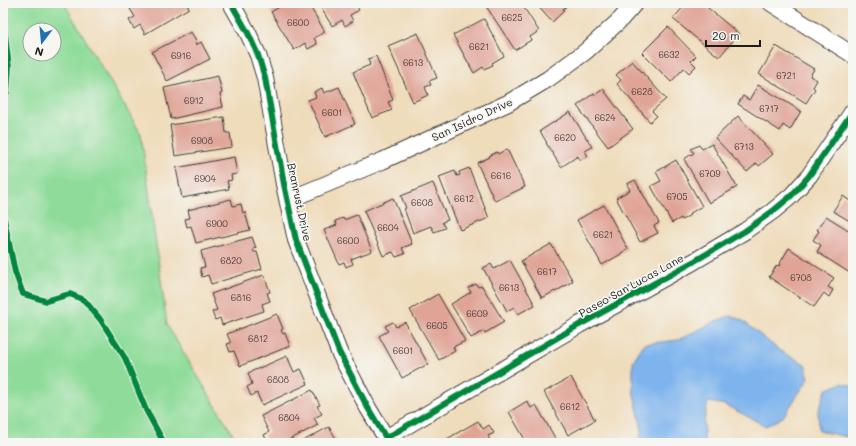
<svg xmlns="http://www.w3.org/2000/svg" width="856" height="446" font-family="Mali,sans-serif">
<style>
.green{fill:#8fdc9a;stroke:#567c5b;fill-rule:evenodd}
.water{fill:#7eb4ed;stroke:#4d6884}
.building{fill:#e0a497}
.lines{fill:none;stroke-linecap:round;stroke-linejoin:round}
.street-casing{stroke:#3c3934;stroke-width:18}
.street{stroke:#fff;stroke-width:16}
.cycleway-casing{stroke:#f6f6f2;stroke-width:8}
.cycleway{stroke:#00873e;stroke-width:6}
.labels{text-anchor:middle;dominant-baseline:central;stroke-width:3.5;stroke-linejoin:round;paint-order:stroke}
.number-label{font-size:9px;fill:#4d3e3b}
.street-label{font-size:11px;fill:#1c1c1c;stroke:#f6f6f2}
</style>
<rect width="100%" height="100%" fill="#f6f6f2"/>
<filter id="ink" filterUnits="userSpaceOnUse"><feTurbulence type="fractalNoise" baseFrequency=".025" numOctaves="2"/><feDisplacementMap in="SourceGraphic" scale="8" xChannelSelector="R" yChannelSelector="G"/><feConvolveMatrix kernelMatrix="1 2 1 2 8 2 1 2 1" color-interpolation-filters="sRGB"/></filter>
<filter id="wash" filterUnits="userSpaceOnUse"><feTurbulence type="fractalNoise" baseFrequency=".012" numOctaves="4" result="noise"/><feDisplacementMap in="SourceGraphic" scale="16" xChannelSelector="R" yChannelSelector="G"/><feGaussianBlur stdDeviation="0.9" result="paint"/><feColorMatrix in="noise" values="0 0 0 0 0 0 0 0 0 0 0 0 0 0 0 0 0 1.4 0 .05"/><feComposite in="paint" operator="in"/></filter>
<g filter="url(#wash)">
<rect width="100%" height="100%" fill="#efdcbb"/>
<!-- green -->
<path class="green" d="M3,3H64L141,134L167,325L238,443H3ZM30,30H54V54H30Z"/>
<!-- water -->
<path class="water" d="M730,316L742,320L780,351L805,364L809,378L783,417L766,426L725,405L708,402L704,421V443H638L642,430L633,390V361L644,344L678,340L716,321Z
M842,383L853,386V438L819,431L818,412L826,390Z"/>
<g id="blocks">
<!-- building -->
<path class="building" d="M136,3H186L189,8L145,34L140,25L134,29L129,20L135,17L129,7Z
M286,3H308L325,32L314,38L317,44L308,49L305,43L294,50L271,12Z
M318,3H355L359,10L350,15L353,21L345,26L342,20L332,26Z
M484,3H521L539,31L530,37L531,40L515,50Z
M535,3H570L563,9L564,11L552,22Z
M686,3H702L739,34L719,57L673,19L684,6L685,7L686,6L685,5Z
M484,19L504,56L492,63L493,65L484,69L483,67L474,73L453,35Z
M668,27L696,56L691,61L696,66L689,73L684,68L671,82L642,53Z
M191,32L197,42L195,43L196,45L201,42L210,59L167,81L152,52Z
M418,33L437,78L429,81L431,85L425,87L428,95L413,102L388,46Z
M776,46L814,69L810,76L817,80L813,87L815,89L806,103L759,74Z
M376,56L393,100L388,102L392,110L372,118L353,72L370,65L368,59Z
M632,61L666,99L652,111L657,116L650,122L617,84L621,80L616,75Z
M218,76L222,93L220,94L223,107L171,119L164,88Z
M758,85L801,111L790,130L783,125L780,131L738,104L743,96L749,100Z
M339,87L355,124L325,137L308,100L316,97L314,92L322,88L324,93Z
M603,89L633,129L608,147L577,106L594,93L595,95Z
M570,112L592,147L585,151L588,156L580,160L578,156L561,167L546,143H547L540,131Z
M738,116L773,154L759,166L757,163L747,172L715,138Z
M224,117L226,133H230L232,147L175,156L170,125Z
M712,144L737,187L709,203L684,159L694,153L691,149L699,145L702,149Z
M507,149L525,187L495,201L477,163L490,157L489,156L497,152L498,154Z
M234,157L237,174L231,175L232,180L227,181L229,189L182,198L176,168Z
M676,160L702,206L689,214L690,215L682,220L681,218L672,223L651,186L661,181L656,172Z
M469,168L489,218L460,230L439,177L455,171L457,176L460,175L459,172Z
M635,180L659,223L654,226L658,233L640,242L616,198L630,190L627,184Z
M433,183L448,220L442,222L445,228L434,232L431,226L413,233L404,209L406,208L401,196Z
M843,196L850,201L853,196V223L833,211Z
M393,198L412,244L402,248L405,254L396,257L393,252L383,256L364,211Z
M231,199L233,206L241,204L243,213L245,212L250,230L196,243L191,226L187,227L185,219L190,218L188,210Z
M604,205L628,249L621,253V254L602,265L577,220Z
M357,215L372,251L351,259L353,264L346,267L344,262L339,264L324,230L337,225L335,221L343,218L344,220Z
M826,216L853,233V275L817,252L821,245L813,240L819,231L817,230Z
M252,237L256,248L253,249L254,252H257L262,269L211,284L208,275L202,277L200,268L205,267L201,251Z
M551,244L573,281L555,292V291L542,298L521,261Z
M789,248L834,278L828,287L833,290L829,297L824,293L814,307L769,277L777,265L779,266L781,264L780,263Z
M510,260L535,305L518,314L514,307L507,311L483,268L491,264L494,269Z
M264,275L270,292L267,293L270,301L262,304L264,311L222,325L220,318L215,320L212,312L217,310L211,294Z
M476,284L478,287L482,286L504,322L485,333L484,331L471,338L451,304L471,292L468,288Z
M438,294L465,341L453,347L455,351L439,360L410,310Z
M277,314L283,329L281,330L283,334L285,333L290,346L240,366L234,351L230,352L227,344L231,343L227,334Z
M393,322L396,327L405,322L428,364L402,378L379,336L388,331L385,326Z
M287,356L294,372L301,369L308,384L262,405L257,393L251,396L247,387L252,384L248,373Z
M571,377L595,420L568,435L544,392Z
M312,390L320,405L317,406L322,414L314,418L318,425L283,443H275L273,440L268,443L264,435L269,432L261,416Z
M527,401L531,408L536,405L558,443H527L509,412Z
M478,421L483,429L489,425L494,433L488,436L491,443H440Z
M329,427L337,440L334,442V443H299Z"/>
</g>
</g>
<g filter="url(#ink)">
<use href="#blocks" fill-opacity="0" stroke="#3c3934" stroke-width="1"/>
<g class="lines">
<!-- street casing -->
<g class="street-casing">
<path id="street" d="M231,3L248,33L258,55L265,78L284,184L296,240L339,352L368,408L389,443
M771,3L853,55
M288,200L382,161L508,103L548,79L585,52L620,20L635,3
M386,438L579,325L693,262L745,231L773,211L791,196L809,176L853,111"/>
</g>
<!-- street -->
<use href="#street" class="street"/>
<!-- cycleway casing -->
<g class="cycleway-casing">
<path id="cycleway" d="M231,3L248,33L258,55L265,78L284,184L296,240L339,352L368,408L389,443
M3,18L9,67L7,91L3,104
M3,214L15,272L23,294L46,301L70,294L84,300L100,319L125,358L146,410L164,443
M386,438L579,325L693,262L745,231L773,211L791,196L809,176L853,111"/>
</g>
<!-- cycleway -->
<use href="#cycleway" class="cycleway"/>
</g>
</g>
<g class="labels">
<!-- number labels -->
<g class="number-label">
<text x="512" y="17">6625</text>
<text x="298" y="22">6600</text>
<text x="479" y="46">6621</text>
<text x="669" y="54">6632</text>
<text x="181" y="55">6916</text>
<text x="413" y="62">6613</text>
<text x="786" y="75">6721</text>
<text x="642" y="91">6628</text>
<text x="194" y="100">6912</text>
<text x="769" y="108">6717</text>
<text x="332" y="112">6601</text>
<text x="605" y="117">6624</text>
<text x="565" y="137">6620</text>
<text x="202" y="140">6908</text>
<text x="744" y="146">6713</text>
<text x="710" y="173">6709</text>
<text x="501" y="175">6616</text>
<text x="205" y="178">6904</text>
<text x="677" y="196">6705</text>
<text x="464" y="198">6612</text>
<text x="422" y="202">6608</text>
<text x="217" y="223">6900</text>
<text x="388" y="227">6604</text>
<text x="603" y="234">6621</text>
<text x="348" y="240">6600</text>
<text x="231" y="260">6820</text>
<text x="547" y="271">6617</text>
<text x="801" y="277">6708</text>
<text x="509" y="287">6613</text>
<text x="241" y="297">6816</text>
<text x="477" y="313">6609</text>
<text x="437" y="325">6605</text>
<text x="258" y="338">6812</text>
<text x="403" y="350">6601</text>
<text x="278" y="379">6808</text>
<text x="570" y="406">6612</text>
<text x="289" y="417">6804</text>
</g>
<!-- street labels -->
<g class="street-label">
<text transform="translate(472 119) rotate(-25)">San Isidro Drive</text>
<text transform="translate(300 202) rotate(78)">Branrust Drive</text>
<text transform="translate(631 285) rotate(-29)">Paseo San Lucas Lane</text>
</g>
</g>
<!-- margin -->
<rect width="856" height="446" fill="none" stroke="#f6f6f2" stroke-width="16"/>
<!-- north arrow -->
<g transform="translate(42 42) rotate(196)"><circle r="19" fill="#f6f6f2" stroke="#9f9f9c"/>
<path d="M0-3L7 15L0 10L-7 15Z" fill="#1f6fb2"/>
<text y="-6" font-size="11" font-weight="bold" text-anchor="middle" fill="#1c1c1c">N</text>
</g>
<!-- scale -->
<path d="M706 40v6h54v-6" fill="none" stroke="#1c1c1c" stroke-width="2"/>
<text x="712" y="40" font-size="12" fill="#1c1c1c" stroke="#f6f6f2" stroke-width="3" paint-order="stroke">20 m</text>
</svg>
